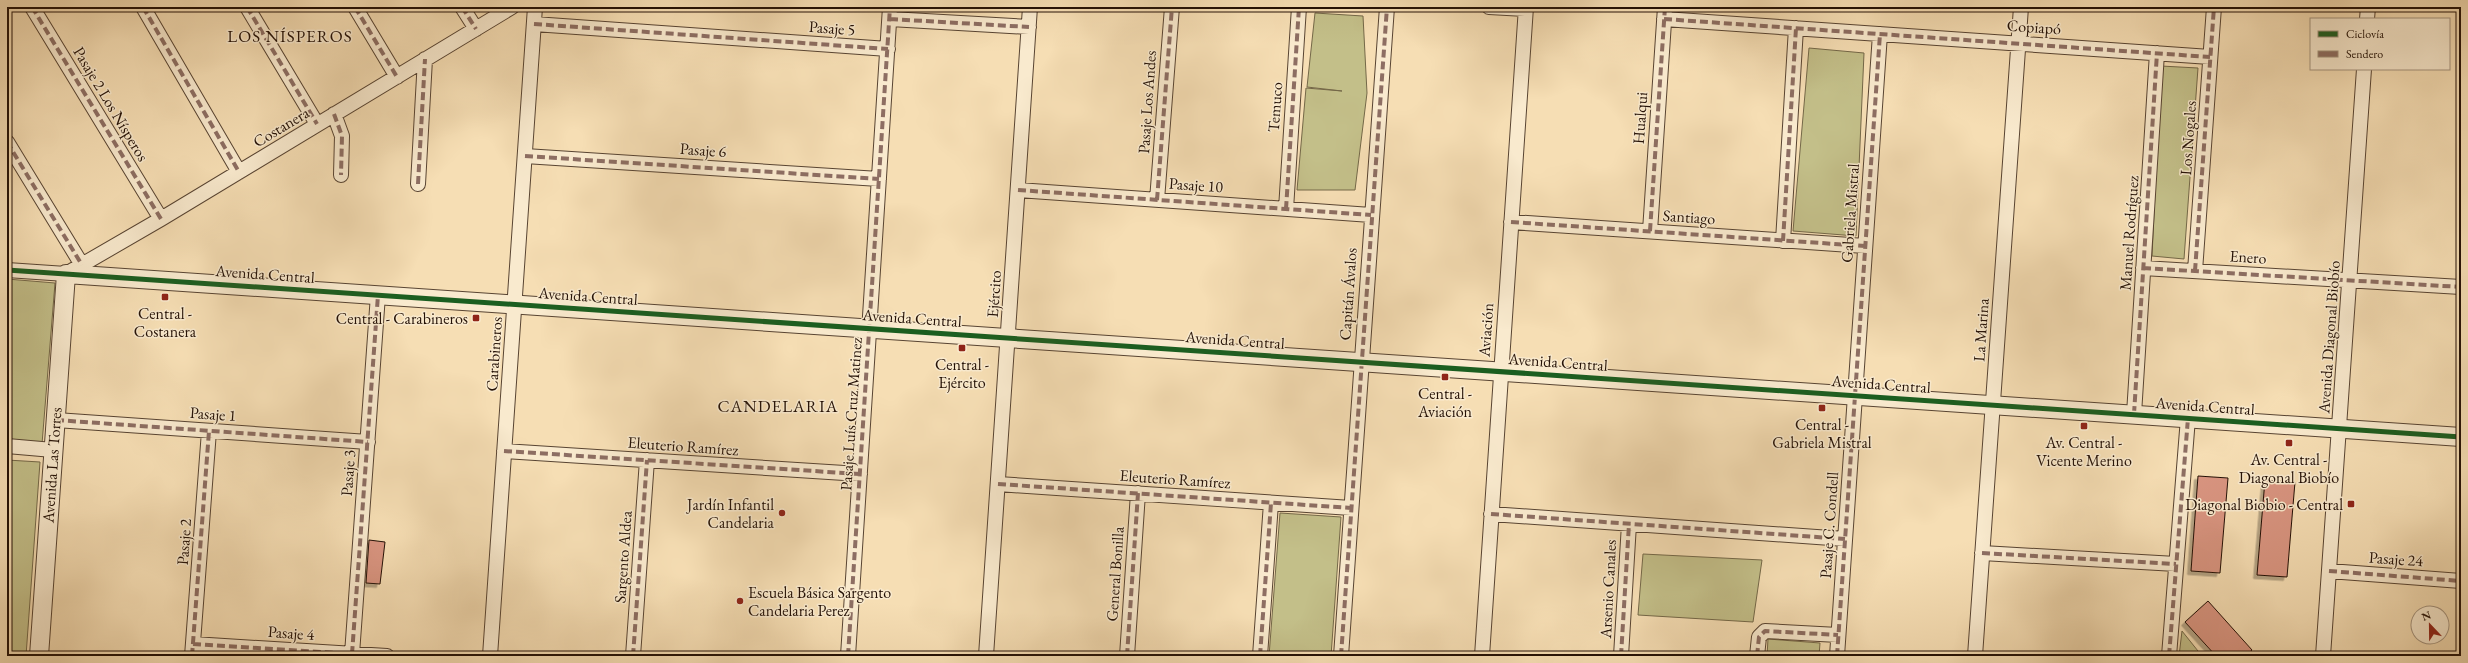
<svg xmlns="http://www.w3.org/2000/svg" width="2468" height="663" font-family="'EB Garamond',serif">
<style>
.green{fill:#c3bf89;stroke:#746848}
.building{fill:#d99581;stroke:#241106;filter:url(#shadow)}
.lines{fill:none;stroke-linecap:round;stroke-linejoin:round}
.minor-casing{stroke:#584432;stroke-width:16}
.tertiary-casing{stroke:#584432;stroke-width:20}
.minor{stroke:#f9eace;stroke-width:14}
.tertiary{stroke:#f9eace;stroke-width:18}
.quiet{stroke:#8d6e63;stroke-width:4;stroke-dasharray:8 4;stroke-linecap:butt}
.cycleway-casing{stroke:#f9eace;stroke-width:8}
.cycleway{stroke:#1b5e20;stroke-width:5}
.poi-dot{fill:#8f2418;stroke:#f9eace;stroke-width:1.5}
.labels{text-anchor:middle;dominant-baseline:central;stroke-width:3;stroke-linejoin:round;paint-order:stroke}
.street-label{font-size:16px;fill:#241106;stroke:#f9eace}
.poi-label{font-size:16px;fill:#241106;stroke:#f9eace}
.neighbourhood-label{font-size:17px;letter-spacing:1px;fill:#241106;stroke:#f9eace}
</style>
<defs>
<filter id="shadow"><feDropShadow dx="-3.5" dy="3.5" stdDeviation="0" flood-color="#0004"/></filter>
</defs>
<rect width="100%" height="100%" fill="#f6deb4"/>
<filter id="stains"><feTurbulence type="fractalNoise" baseFrequency=".005" numOctaves="4"/><feColorMatrix values="0 0 0 0 .2 0 0 0 0 .09 0 0 0 0 .02 0 0 0 .5 -.17"/></filter>
<radialGradient id="worn" r=".72"><stop offset=".6" stop-color="#630" stop-opacity="0"/><stop offset="1" stop-color="#630" stop-opacity=".3"/></radialGradient>
<!-- green -->
<path class="green" d="M1315,13L1363,16L1367,93L1355,190H1297L1306,88L1342,91L1307,87Z
M1809,48L1864,53L1856,236L1793,231Z
M2161,66L2198,68L2184,259L2152,256Z
M7,279L55,283L42,444L7,441Z
M7,460L40,462L26,656H7Z
M1280,513L1341,517L1331,656H1269Z
M1643,554L1762,560L1753,622L1638,615Z
M2182,631L2202,656H2179Z
M1768,639L1820,643L1819,656H1767Z"/>
<!-- building -->
<path class="building" d="M2198,476L2228,478L2220,573L2191,571Z
M2265,480L2295,482L2287,577L2257,575Z
M369,540L385,542L380,584L366,583Z
M2208,601L2252,650L2245,656H2216L2185,622Z"/>
<g class="lines">
<!-- minor casing -->
<g class="minor-casing">
<path id="minor" d="M32,7L161,219
M143,7L239,172
M247,7L317,124
M355,7L397,77
M462,7L476,29
M1489,7L1525,9
M890,19L1029,27
M1664,19L2210,57
M2367,19L2368,7
M534,24L888,49
M334,114L342,136L341,175
M7,142L82,265
M525,156L879,179
M418,184L425,59
M1018,190L1371,215
M1157,200L1172,7
M1286,209L1299,7
M1511,222L1865,246
M1650,231L1665,7
M1783,241L1796,28
M2143,268L2461,287
M7,270L66,274L161,219L512,7
M2195,271L2214,7
M2134,414L2157,53
M56,420L368,442
M7,446L53,450
M504,451L860,474
M998,484L1351,508
M1491,514L1845,539
M1982,553L2176,564
M2329,571L2461,581
M193,644L387,656
M352,654L378,295
M192,656L209,431
M490,656L535,7
M633,656L647,460
M848,656L890,7
M986,656L1030,7
M1127,656L1138,493
M1260,656L1271,503
M1341,656L1387,7
M1482,656L1526,7
M1621,656L1629,524
M1757,656L1759,637L1765,631L1838,635
M1837,656L1880,34
M1975,656L2021,7
M2169,656L2188,418
M2323,656L2364,69"/>
</g>
<!-- tertiary casing -->
<g class="tertiary-casing">
<path id="tertiary" d="M39,656L66,274L2461,437"/>
</g>
<!-- minor -->
<use href="#minor" class="minor"/>
<!-- tertiary -->
<use href="#tertiary" class="tertiary"/>
<!-- quiet -->
<path class="quiet" d="M32,7L161,219
M143,7L239,172
M247,7L317,124
M355,7L397,77
M462,7L476,29
M1489,7L1525,9
M890,19L1029,27
M1664,19L2210,57
M534,24L888,49
M334,114L342,136L341,175
M7,142L82,265
M525,156L879,179
M418,184L425,59
M1018,190L1371,215
M1157,200L1172,7
M1286,209L1299,7
M1511,222L1865,246
M1650,231L1665,7
M1783,241L1796,28
M2143,268L2461,287
M2195,271L2214,7
M2134,414L2157,53
M56,420L368,442
M504,451L860,474
M998,484L1351,508
M1491,514L1845,539
M1982,553L2176,564
M2329,571L2461,581
M193,644L387,656
M352,654L378,295
M192,656L209,431
M633,656L647,460
M848,656L890,7
M1127,656L1138,493
M1260,656L1271,503
M1341,656L1387,7
M1621,656L1629,524
M1757,656L1759,637L1765,631L1838,635
M1837,656L1880,34
M2169,656L2188,418"/>
<!-- cycleway casing -->
<g class="cycleway-casing">
<path id="cycleway" d="M7,270L2461,437"/>
</g>
<!-- cycleway -->
<use href="#cycleway" class="cycleway"/>
</g>
<!-- markers -->
<g class="poi-dot">
<rect x="161" y="293" width="8" height="8" rx="2"/>
<rect x="472" y="314" width="8" height="8" rx="2"/>
<rect x="958" y="344" width="8" height="8" rx="2"/>
<rect x="1441" y="373" width="8" height="8" rx="2"/>
<rect x="1818" y="404" width="8" height="8" rx="2"/>
<rect x="2080" y="422" width="8" height="8" rx="2"/>
<rect x="2285" y="439" width="8" height="8" rx="2"/>
<rect x="2347" y="500" width="8" height="8" rx="2"/>
<circle cx="782" cy="513" r="4"/>
<circle cx="740" cy="601" r="4"/>
</g>
<g class="labels">
<!-- street labels -->
<g class="street-label">
<text transform="translate(2034 27) rotate(4)">Copiapó</text>
<text transform="translate(832 28) rotate(4)">Pasaje 5</text>
<text transform="translate(1147 102) rotate(-86)">Pasaje Los Andes</text>
<text transform="translate(111 104) rotate(59)">Pasaje 2 Los Nísperos</text>
<text transform="translate(1275 107) rotate(-86)">Temuco</text>
<text transform="translate(1640 118) rotate(-86)">Hualqui</text>
<text transform="translate(281 127) rotate(-31)">Costanera</text>
<text transform="translate(2188 138) rotate(-86)">Los Nogales</text>
<text transform="translate(703 150) rotate(4)">Pasaje 6</text>
<text transform="translate(1196 185) rotate(4)">Pasaje 10</text>
<text transform="translate(1850 213) rotate(-86)">Gabriela Mistral</text>
<text transform="translate(1689 217) rotate(4)">Santiago</text>
<text transform="translate(2129 233) rotate(-86)">Manuel Rodríguez</text>
<text transform="translate(2248 257) rotate(4)">Enero</text>
<text transform="translate(265 274) rotate(4)">Avenida Central</text>
<text transform="translate(994 294) rotate(-86)">Ejército</text>
<text transform="translate(1348 294) rotate(-86)">Capitán Ávalos</text>
<text transform="translate(588 296) rotate(4)">Avenida Central</text>
<text transform="translate(912 318) rotate(4)">Avenida Central</text>
<text transform="translate(1486 330) rotate(-86)">Aviación</text>
<text transform="translate(1981 330) rotate(-86)">La Marina</text>
<text transform="translate(2329 337) rotate(-86)">Avenida Diagonal Biobío</text>
<text transform="translate(1235 340) rotate(4)">Avenida Central</text>
<text transform="translate(494 354) rotate(-86)">Carabineros</text>
<text transform="translate(1558 362) rotate(4)">Avenida Central</text>
<text transform="translate(1881 384) rotate(4)">Avenida Central</text>
<text transform="translate(2205 406) rotate(4)">Avenida Central</text>
<text transform="translate(213 414) rotate(4)">Pasaje 1</text>
<text transform="translate(851 414) rotate(-86)">Pasaje Luís Cruz Matinez</text>
<text transform="translate(683 446) rotate(4)">Eleuterio Ramírez</text>
<text transform="translate(52 465) rotate(-86)">Avenida Las Torres</text>
<text transform="translate(348 473) rotate(-86)">Pasaje 3</text>
<text transform="translate(1175 479) rotate(4)">Eleuterio Ramírez</text>
<text transform="translate(1829 525) rotate(-86)">Pasaje C. Condell</text>
<text transform="translate(184 542) rotate(-86)">Pasaje 2</text>
<text transform="translate(623 557) rotate(-86)">Sargento Aldea</text>
<text transform="translate(2396 559) rotate(4)">Pasaje 24</text>
<text transform="translate(1115 574) rotate(-86)">General Bonilla</text>
<text transform="translate(1608 589) rotate(-87)">Arsenio Canales</text>
<text transform="translate(291 633) rotate(4)">Pasaje 4</text>
</g>
<!-- poi labels -->
<g class="poi-label">
<text x="165" y="313">Central -<tspan x="165" dy="18">Costanera</tspan></text>
<text x="468" y="318" text-anchor="end">Central - Carabineros</text>
<text x="962" y="364">Central -<tspan x="962" dy="18">Ejército</tspan></text>
<text x="1445" y="393">Central -<tspan x="1445" dy="18">Aviación</tspan></text>
<text x="1822" y="424">Central -<tspan x="1822" dy="18">Gabriela Mistral</tspan></text>
<text x="2084" y="442">Av. Central -<tspan x="2084" dy="18">Vicente Merino</tspan></text>
<text x="2289" y="459">Av. Central -<tspan x="2289" dy="18">Diagonal Biobío</tspan></text>
<text x="774" y="504" text-anchor="end">Jardín Infantil<tspan x="774" dy="18">Candelaria</tspan></text>
<text x="2343" y="504" text-anchor="end">Diagonal Biobio - Central</text>
<text x="748" y="592" text-anchor="start">Escuela Básica Sargento<tspan x="748" dy="18">Candelaria Perez</tspan></text>
</g>
<!-- neighbourhood labels -->
<g class="neighbourhood-label">
<text x="290" y="36">LOS NÍSPEROS</text>
<text x="778" y="406">CANDELARIA</text>
</g>
</g>
<!-- margin -->
<rect width="2468" height="663" fill="none" stroke="#f6deb4" stroke-width="24"/>
<rect x="8" y="8" width="2452" height="647" fill="none" stroke="#241106" stroke-width="2"/>
<rect x="12" y="12" width="2444" height="639" fill="none" stroke="#241106"/>
<!-- legend -->
<rect x="2310" y="18" width="140" height="52" fill="#f9eace" stroke="#a4937e"/>
<rect x="2318" y="31" width="20" height="6" fill="#1b5e20" stroke="#a4937e"/>
<text x="2346" y="38" font-size="12" fill="#241106">Ciclovía</text>
<rect x="2318" y="51" width="20" height="6" fill="#8d6e63" stroke="#a4937e"/>
<text x="2346" y="58" font-size="12" fill="#241106">Sendero</text>
<!-- north arrow -->
<g transform="translate(2430 625) rotate(338)"><circle r="19" fill="#f9eace" stroke="#a4937e"/>
<path d="M0-3L7 15L0 10L-7 15Z" fill="#8f2418"/>
<text y="-6" font-size="11" font-weight="bold" text-anchor="middle" fill="#241106">N</text>
</g>
<rect width="100%" height="100%" filter="url(#stains)"/>
<rect width="100%" height="100%" fill="url(#worn)"/>
</svg>
